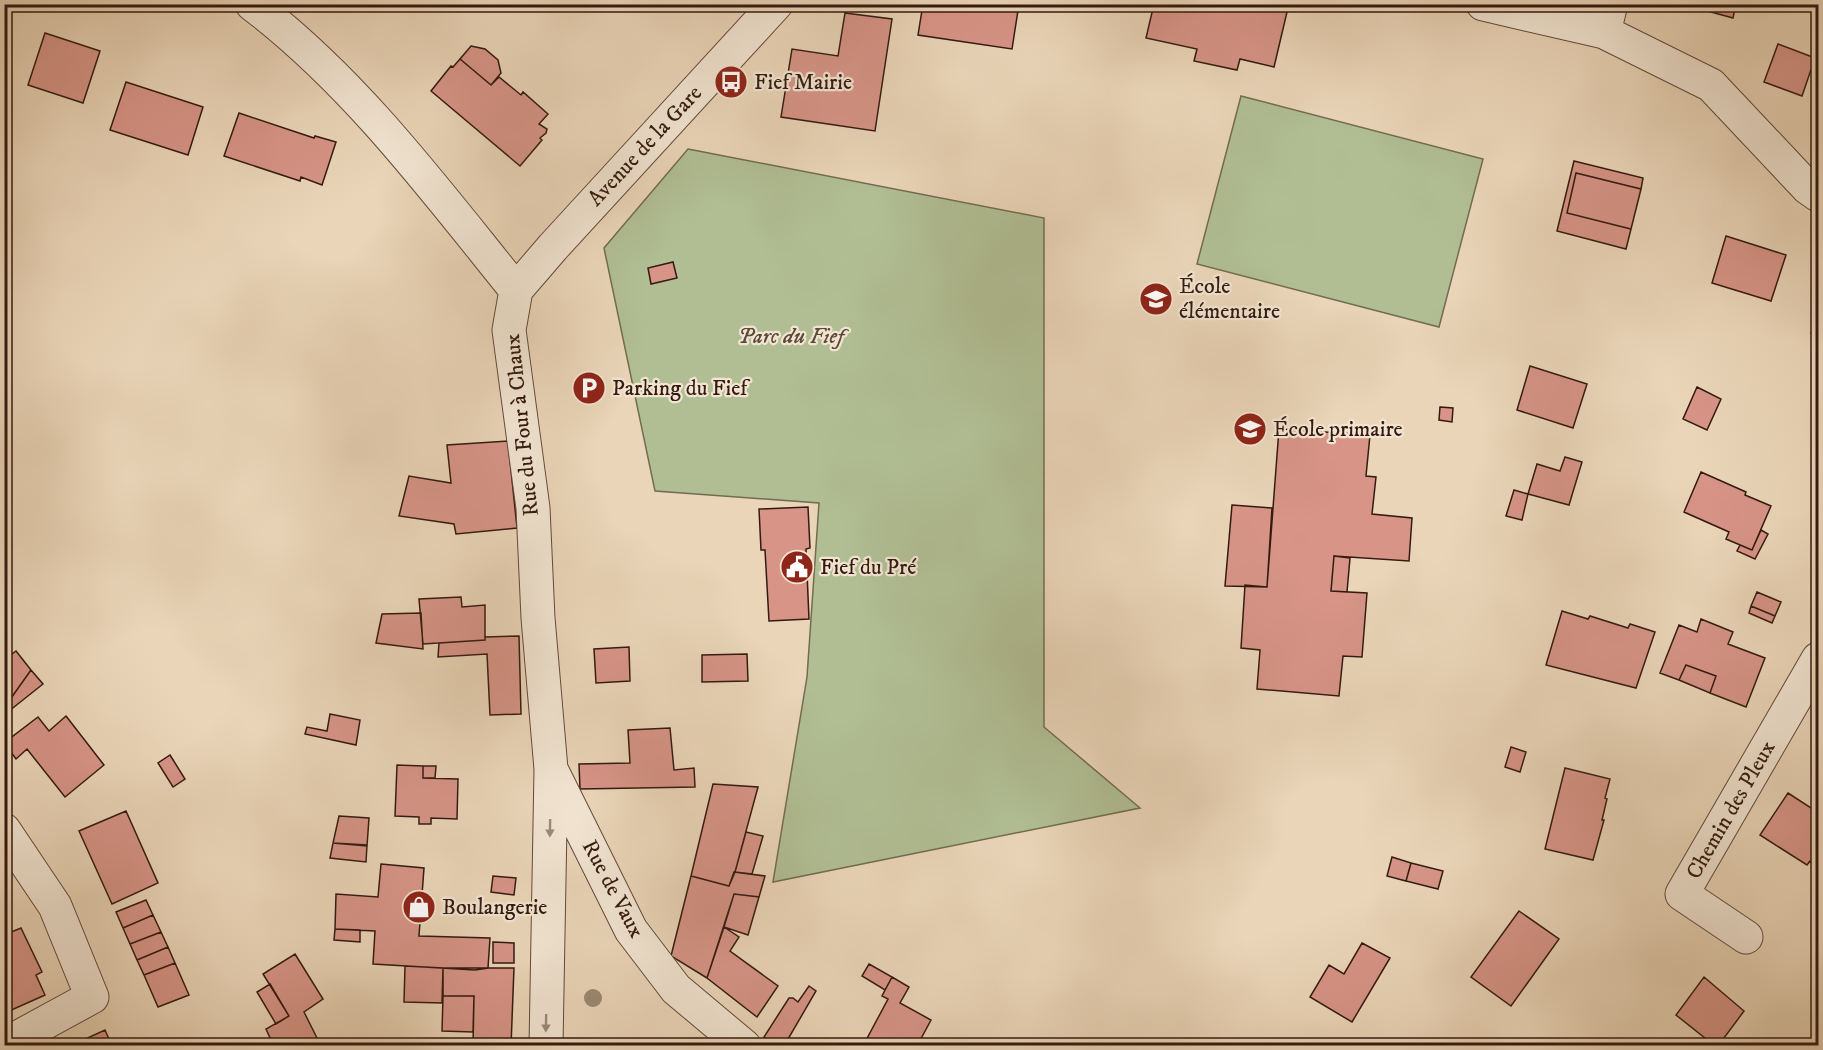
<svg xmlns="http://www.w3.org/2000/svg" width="1823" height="1050" font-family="'IM FELL DW Pica',serif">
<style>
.green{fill:#b1be94;stroke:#726c52;stroke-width:1.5}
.building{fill:#d79487;stroke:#341a10;stroke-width:1.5}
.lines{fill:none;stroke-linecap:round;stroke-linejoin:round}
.minor-casing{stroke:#62493a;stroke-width:35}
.minor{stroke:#f1e4d1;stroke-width:33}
.tree{fill:#9b8972}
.oneway{fill:#9c897a}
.labels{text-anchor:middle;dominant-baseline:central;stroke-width:4.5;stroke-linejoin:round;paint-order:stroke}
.poi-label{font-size:22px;fill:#341a10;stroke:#f1e4d1;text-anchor:start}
.street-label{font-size:22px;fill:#341a10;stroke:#f1e4d1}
.park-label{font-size:22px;font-style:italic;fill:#5a4b38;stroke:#f1e4d1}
</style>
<rect width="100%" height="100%" fill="#ead5b8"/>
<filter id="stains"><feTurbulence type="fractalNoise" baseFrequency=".00333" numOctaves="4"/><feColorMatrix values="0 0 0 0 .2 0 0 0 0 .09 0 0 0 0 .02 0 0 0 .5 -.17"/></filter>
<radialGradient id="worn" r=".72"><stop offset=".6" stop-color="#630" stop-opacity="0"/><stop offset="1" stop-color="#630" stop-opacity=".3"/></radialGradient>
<!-- green -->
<path class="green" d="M1241,96L1483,159L1439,327L1197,264Z
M688,149L1044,218V727L1140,808L773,882L807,677L819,503L655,491L604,248Z"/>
<!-- building -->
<path class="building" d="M923,4H1019L1012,49L918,35Z
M1154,4H1254L1287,12L1274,67L1240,59L1237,70L1194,61L1197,49L1146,38Z
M1682,4H1736L1733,18Z
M845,13L892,19L875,131L781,117L792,49L838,56Z
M45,33L100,51L83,103L28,85Z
M1778,44L1815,58L1802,96L1764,82Z
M471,46L485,49L498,60L501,73L491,85L460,59Z
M460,59L491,85L499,77L521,95L523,92L548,114L539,124L547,129L546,133L540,138L542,140L520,166L431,91L451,66L453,67Z
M126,82L203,107L188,155L110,130Z
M239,113L314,138L315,136L336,142L322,185L301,177L300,181L224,156Z
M1574,161L1643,178L1641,189L1576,173L1567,213L1631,229L1626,249L1557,231Z
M1576,173L1641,189L1631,229L1567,213Z
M1726,236L1786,255L1771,301L1712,283Z
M673,262L677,278L651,284L648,268Z
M1818,319V337L1811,333Z
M1530,366L1587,384L1573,428L1517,410Z
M1697,387L1721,399L1707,430L1683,419Z
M1440,407L1453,408L1452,422L1439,420Z
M1279,429L1370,435L1366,476L1376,477L1372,514L1412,518L1409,561L1334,556L1331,591L1367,593L1362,657L1343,656L1339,696L1257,689L1260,650L1241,648L1245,585L1267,587Z
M508,441L517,528L456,534L454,524L399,516L409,476L451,483L447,445Z
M1565,457L1582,462L1569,505L1528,494L1537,464L1560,471Z
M1701,472L1746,492L1745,495L1771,506L1752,550L1726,539L1729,532L1684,512Z
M1514,490L1528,494L1522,520L1506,516Z
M1232,505L1272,508L1267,587L1225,586Z
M808,507L810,548L806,549L809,619L769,621L765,550H761L759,509Z
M1761,530L1768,534L1755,559L1737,551L1740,545L1752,550Z
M1334,556L1350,558L1347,592L1331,591Z
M1757,592L1781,602L1775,616L1751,606Z
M461,597L462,607L485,605V640L423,644L419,599Z
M1751,606L1775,616L1772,623L1749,613Z
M1562,611L1588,619L1590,616L1628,628L1630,624L1655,632L1636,688L1546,665Z
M421,613L423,649L376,643L382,614Z
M1701,619L1733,632L1728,644L1765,658L1746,707L1710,693L1716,676L1686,665L1679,680L1660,673L1679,625L1697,632Z
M519,636L521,714L490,715L487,654L438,657L439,643L485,640V637Z
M629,647L630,681L596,683L594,649Z
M16,651L31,670L4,708V660Z
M747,654L748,681L702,682V655Z
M1686,665L1716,676L1710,693L1679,680Z
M31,670L43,684L4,715V708Z
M330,714L360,720L356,745L305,734L307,727L327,731Z
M66,716L104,765L65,797L27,749L16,759L4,743L38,717L49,731Z
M670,728L674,770L694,768L695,787L580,789L579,764L630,763L628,730Z
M1511,747L1526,752L1520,772L1505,767Z
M170,755L185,779L173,787L158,763Z
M397,765L423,766V778L458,779L457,819L431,818V824H419V817L395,816Z
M423,766H436L435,778H423Z
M1565,768L1610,779L1605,798L1607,799L1602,820H1604L1593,860L1545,849Z
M713,784L758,787L735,872L729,886L691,876Z
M1788,793L1814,810L1818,804V866L1810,861L1807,865L1760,835Z
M126,811L158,883L112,904L79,831Z
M339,816L369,818L367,846L333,843Z
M746,832L763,836L752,874L735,872Z
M333,843L367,845L366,862L330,858Z
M1392,857L1411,863L1406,881L1387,876Z
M1411,863L1443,871L1438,889L1406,881Z
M381,864L424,868L419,936L490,938L488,968L475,970L373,964L375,931L335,929L336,894L378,897Z
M734,872L765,876L759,897L734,894L707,978L671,956L691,876L729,886Z
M493,876L516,878L514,895L491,892Z
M734,894L759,897L748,935L724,927Z
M146,900L153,915L123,928L116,912Z
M1519,911L1559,939L1511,1006L1471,977Z
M153,915L161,932L130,944L123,928Z
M724,927L739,937L730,951L778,986L757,1017L707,978Z
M21,928L42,972L36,975L45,995L7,1012L4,1005V935Z
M335,929L360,930V942L334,940Z
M161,932L168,947L137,960L130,944Z
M493,942L514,943V963H493Z
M1362,943L1390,958L1352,1022L1310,997L1329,965L1344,974Z
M168,947L175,963L144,975L137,960Z
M295,954L323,999L304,1012L321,1046H261L260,1044L271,1040L266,1029L289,1016L263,974Z
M175,963L189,995L158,1007L144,975Z
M869,964L892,977L885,990L862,976Z
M405,966L443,968L442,1003L404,1002Z
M443,968H514L511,1046H473L474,996H443Z
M892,977L909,987L900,1003L931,1020L917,1046H863L888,999L882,996Z
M1704,977L1744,1011L1718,1046H1715L1676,1015Z
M270,984L289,1016L276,1024L257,992Z
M809,986L816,991L784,1046H777L764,1037L789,998H793L798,1002Z
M443,996H474L473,1032L442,1031Z
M105,1030L112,1046H70Z"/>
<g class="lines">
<!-- minor casing -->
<g class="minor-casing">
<path id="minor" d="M252,4C356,83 435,190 516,290L509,330L533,508L538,618L551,769L546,1046
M1483,4L1604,32L1711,85L1808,188L1818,195
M1604,32L1611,4
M516,290L553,247L776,4
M553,773L631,930L676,989L744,1046
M4,830L55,906L92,997L4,1045
M1746,937L1682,894L1818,659"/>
</g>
<!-- minor -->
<use href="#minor" class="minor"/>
</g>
<!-- trees -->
<circle class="tree" cx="593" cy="998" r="9"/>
<!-- one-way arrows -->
<defs><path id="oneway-solid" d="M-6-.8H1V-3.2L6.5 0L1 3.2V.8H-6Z" transform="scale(1.5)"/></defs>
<g class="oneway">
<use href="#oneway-solid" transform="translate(550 828) rotate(91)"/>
<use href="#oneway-solid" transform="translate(546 1023) rotate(91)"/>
</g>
<!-- icons -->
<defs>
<g id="bus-disc" transform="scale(1.725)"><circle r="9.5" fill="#8f2418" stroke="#f1e4d1"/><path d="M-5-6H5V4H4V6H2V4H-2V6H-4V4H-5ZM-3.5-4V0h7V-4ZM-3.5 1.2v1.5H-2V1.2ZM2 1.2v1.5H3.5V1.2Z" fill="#fff"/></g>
<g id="school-disc" transform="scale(1.725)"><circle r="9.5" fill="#8f2418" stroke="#f1e4d1"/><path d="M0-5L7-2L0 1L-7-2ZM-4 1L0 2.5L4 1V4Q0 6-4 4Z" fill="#fff"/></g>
<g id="parking-disc" transform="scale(1.725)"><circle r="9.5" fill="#8f2418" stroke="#f1e4d1"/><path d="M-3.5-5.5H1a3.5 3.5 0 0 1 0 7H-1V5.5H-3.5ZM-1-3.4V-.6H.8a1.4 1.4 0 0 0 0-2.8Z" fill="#fff"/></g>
<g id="civic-disc" transform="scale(1.725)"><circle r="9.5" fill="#8f2418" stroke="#f1e4d1"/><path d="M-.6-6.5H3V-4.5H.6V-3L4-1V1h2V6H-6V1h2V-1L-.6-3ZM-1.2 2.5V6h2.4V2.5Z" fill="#fff"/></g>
<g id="shop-disc" transform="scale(1.725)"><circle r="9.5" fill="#8f2418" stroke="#f1e4d1"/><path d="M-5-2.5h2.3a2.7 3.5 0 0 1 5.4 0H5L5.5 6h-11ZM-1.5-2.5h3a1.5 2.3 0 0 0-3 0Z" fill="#fff"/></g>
</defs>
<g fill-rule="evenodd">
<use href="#bus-disc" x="731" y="82"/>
<use href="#school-disc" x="1156" y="299"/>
<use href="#parking-disc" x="589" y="388"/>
<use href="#school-disc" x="1250" y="429"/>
<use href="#civic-disc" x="797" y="567"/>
<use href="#shop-disc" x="419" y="907"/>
</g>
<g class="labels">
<!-- poi labels -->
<g class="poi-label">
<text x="754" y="82">Fief Mairie</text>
<text x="1179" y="286">École<tspan x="1179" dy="25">élémentaire</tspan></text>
<text x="612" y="388">Parking du Fief</text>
<text x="1273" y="429">École primaire</text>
<text x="820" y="567">Fief du Pré</text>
<text x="442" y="907">Boulangerie</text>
</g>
<!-- street labels -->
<g class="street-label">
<text transform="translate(645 146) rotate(-47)">Avenue de la Gare</text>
<text transform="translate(522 425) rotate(-96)">Rue du Four à Chaux</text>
<text transform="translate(1731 810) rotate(-60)">Chemin des Pleux</text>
<text transform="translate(613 889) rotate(62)">Rue de Vaux</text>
</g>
<!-- park labels -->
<g class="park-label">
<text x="791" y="336">Parc du Fief</text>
</g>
</g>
<!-- margin -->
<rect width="1823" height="1050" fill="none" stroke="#ead5b8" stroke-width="24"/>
<rect x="6" y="6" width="1811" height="1038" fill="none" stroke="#341a10" stroke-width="3"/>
<rect x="12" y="12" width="1799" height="1026" fill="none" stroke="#341a10" stroke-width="1.5"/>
<rect width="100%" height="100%" filter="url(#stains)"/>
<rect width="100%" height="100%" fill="url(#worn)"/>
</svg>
